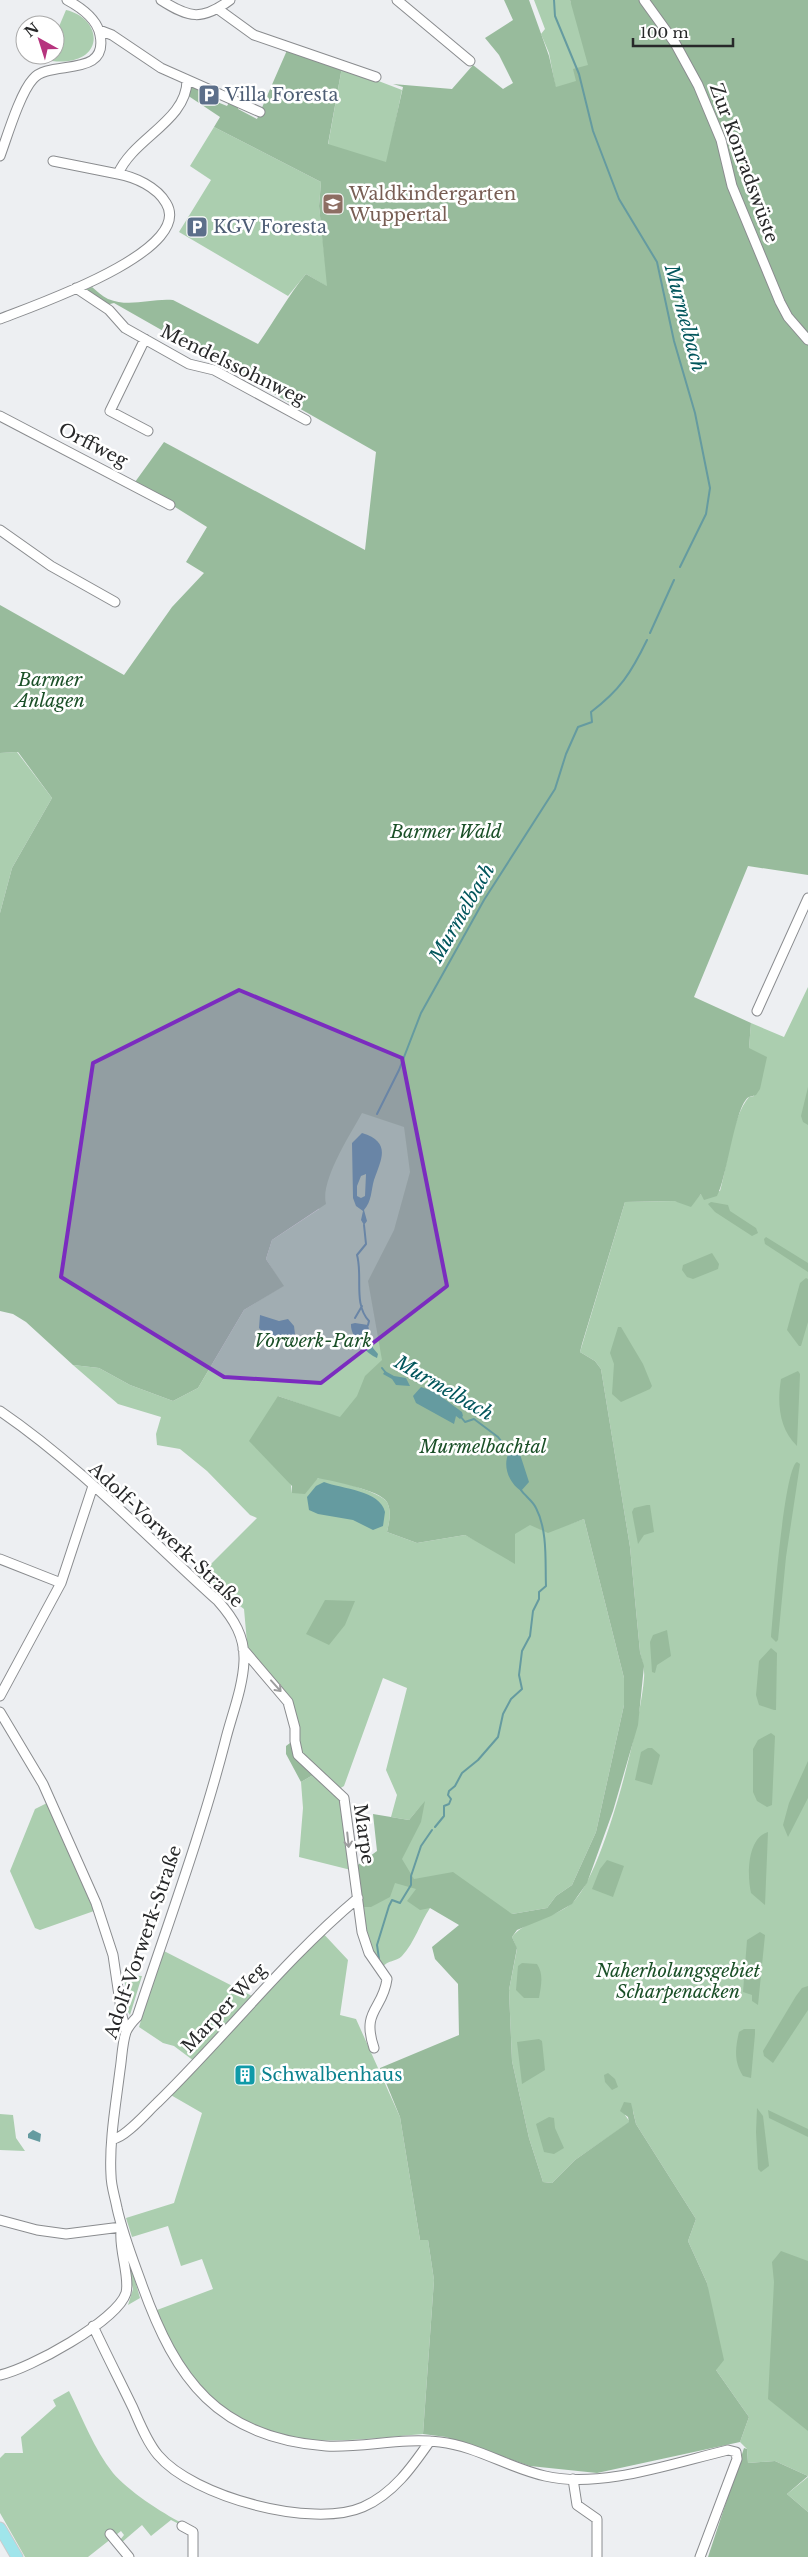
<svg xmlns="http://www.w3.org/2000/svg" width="808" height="2557" font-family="'Libre Baskerville',serif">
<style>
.green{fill:#abceaf;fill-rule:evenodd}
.forest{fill:#98bb9c}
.water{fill:#659ba0;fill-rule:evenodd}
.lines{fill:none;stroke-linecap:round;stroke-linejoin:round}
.stream{stroke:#659ba0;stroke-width:2}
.minor-casing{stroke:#8a8c8f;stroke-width:11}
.major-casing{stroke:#cbcbcc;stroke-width:13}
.minor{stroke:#fff;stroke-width:9}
.major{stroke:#a0e5eb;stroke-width:11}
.oneway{stroke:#9e9e9f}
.marked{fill:#7b2cbf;fill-opacity:0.2;stroke:#7b2cbf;stroke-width:4;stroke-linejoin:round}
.labels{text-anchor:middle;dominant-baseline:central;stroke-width:5;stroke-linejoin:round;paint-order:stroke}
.service-label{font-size:18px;fill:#4e5e75;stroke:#fff;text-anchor:start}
.street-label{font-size:18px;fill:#272829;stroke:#fff}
.education-label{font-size:18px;fill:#785e54;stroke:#fff;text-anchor:start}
.park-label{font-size:18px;font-style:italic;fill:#1b5028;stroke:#fff}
.culture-label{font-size:18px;fill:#0d838f;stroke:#fff;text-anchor:start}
.water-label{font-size:19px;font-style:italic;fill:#02565c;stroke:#fff}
</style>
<rect width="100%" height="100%" fill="#edeff2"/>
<!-- green -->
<path class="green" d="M534,0H570L571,3L596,0L648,665L561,1527L584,1519L624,1678V1705L596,1832L572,1885L556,1896L547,1908L512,1914L430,1908C420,1923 415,1942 402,1956C396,1962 387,1960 383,1967L371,1951L358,1885L420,1807L409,1820L391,1817L397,1795L386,1770L407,1688L383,1678L344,1786L334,1792L341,1801L351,1870L299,1857L303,1808L301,1782L313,1775L295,1755L293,1730L287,1706L259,1670L249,1665L244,1609L199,1576L257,1518L250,1515L207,1471L180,1449L157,1445L156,1434L161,1417L118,1404L73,1365L99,1368L130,1385L173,1401L198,1388L244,1310L283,1286L266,1259L272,1240L319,1209L561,116L549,53L541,34L545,29ZM278,1396L340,1418L475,1540L465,1535L417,1543L387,1532C389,1522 392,1512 387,1502C382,1493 330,1477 319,1478C311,1479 299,1489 292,1493Z
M66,10C105,19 105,67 52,61L48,55H55V36Z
M342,67L402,90L387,163L328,145Z
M214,127L321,182L319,206L328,287L306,274L288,296L179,232L211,180L190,166Z
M17,752L52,798L12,868L0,913V753Z
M808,987V2476L775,2461L748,2463L747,2449L740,2442L749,2417L716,2370L707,2283L688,2241L696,2219L636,2124L633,2111L625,2115L630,2122L575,2160L552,2183L543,2182L529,2138L512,2061L509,1990L517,1949L512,1937C525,1920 554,1918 571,1904C603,1878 641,1722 644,1678C645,1669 642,1661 640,1652L630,1547L601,1369L595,1361L580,1352L625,1202L674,1201L685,1203L694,1202L701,1194L720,1191C728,1164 731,1118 749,1097L754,1096L749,1048L751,1023L784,1037Z
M47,1803L94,1911L40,1930L35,1928L10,1871L35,1809Z
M319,1929L348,1960L340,2015L356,2019L400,2117L420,2240H428L434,2280L423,2434C387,2437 350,2442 313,2440C234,2436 183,2380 157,2310L213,2289L202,2259L181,2266L168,2226L132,2237L126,2218L174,2203L202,2113L169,2094L198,2064L174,2046L163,2043L139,2027L162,1950L254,1997Z
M124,1975L142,1976L130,2015L128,2012Z
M0,2114L13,2115L16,2138L25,2151L0,2150Z
M125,2256H128L140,2298L128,2305L133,2289Z
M69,2391C83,2419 94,2449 113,2473C127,2490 162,2513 182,2523L181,2525L171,2520L151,2536L142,2525L121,2543L120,2540L124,2535L121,2531L88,2557H25L0,2513V2458L5,2453H23L21,2437L56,2406L53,2400Z
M808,2477V2512L787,2494Z"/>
<!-- forest -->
<path class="forest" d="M504,0H529L549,56L556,87L576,81L573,69L588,65L570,0H808V875L748,866L694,997L751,1023L749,1048L767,1057L760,1089L756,1095C754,1096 751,1096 749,1097C735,1104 727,1179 717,1196L704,1200L701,1194L691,1207L674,1201L625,1202L582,1344L580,1352L595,1361L601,1369L630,1547L640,1652L644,1666L638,1725L613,1811L587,1883L572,1904L551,1916L517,1930L512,1937L517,1948L509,1990L512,2061L529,2138L543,2182L552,2183L575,2160L629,2122L628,2117L620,2111L624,2102L631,2103L636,2124L696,2219L688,2241L707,2283L724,2360L716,2370L749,2417L740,2442L597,2473L530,2466L446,2437L423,2434L434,2280L428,2240H420L400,2117L380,2068L459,2035L458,1984L435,1959L432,1947L459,1925L430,1908L420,1910L407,1901L416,1889L395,1883L390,1897L371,1907H361L351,1870L377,1851L373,1814L409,1820L425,1801L421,1822L402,1859L414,1879L453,1872L512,1914L547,1908L556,1896L572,1885L596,1832L624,1705V1678L584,1519L548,1533L530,1525L515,1534V1564L465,1535L417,1543L387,1532C389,1522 392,1512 387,1502C380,1490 332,1481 318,1478L305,1494L292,1493V1486L249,1441L278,1396L340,1417L357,1396L365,1376L382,1360L368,1281L394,1230L410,1172L404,1127L362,1113C350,1135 320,1181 326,1204L272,1240L266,1259L284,1286L244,1310L198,1388L173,1401L130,1385L99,1368L73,1365L26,1322L13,1314L0,1311V913L12,868L52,798L18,752L0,753V605L124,675L172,607L204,573L186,562L207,527L135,482L164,442L365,550L376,452L114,303L106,305L83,291L92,287C97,291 102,296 108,299C130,308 151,298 173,300L258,344C275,320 288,296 306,274L327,286L319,206L321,182L214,127L220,117L187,95L188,90L194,86L201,88L200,95L227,106L230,101L238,104V109L257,119L288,48L342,67L328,144L386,162L403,87L393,84L452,89L473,65L503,89L513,83L499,55L485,38L513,20Z
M808,1087V1125L803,1122L801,1116Z
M711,1202L728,1205L730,1211L756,1228L758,1233L752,1236L715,1212L708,1204Z
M766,1237L808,1263V1272L765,1244L764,1239Z
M712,1253L719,1264L718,1269L693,1279L687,1277L682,1270L683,1265Z
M806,1278L808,1279V1322L801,1346H799L787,1330L800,1283Z
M618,1327H621L643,1364L652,1386L650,1389L621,1402L612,1394L614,1364L610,1353Z
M798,1371L800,1374L797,1446C779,1429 777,1403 781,1379Z
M797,1462L800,1464L786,1557L778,1640L776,1642L771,1637C773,1615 784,1468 797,1462Z
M647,1505H650L654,1532L644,1535L638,1544L632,1512L634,1508Z
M325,1600L355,1601L345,1625L329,1645L306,1634Z
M667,1630L671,1656L657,1665L655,1673L652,1672L650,1642L653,1635Z
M771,1648L777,1653L776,1710H774L759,1705L756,1695L759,1661Z
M771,1733L775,1736L772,1805L767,1807L757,1801L753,1792V1749L758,1740Z
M294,1740L313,1775L301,1782L286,1754V1746Z
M648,1748H652L660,1755L652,1785L635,1780L641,1752Z
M808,1761V1798L788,1837L783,1825L789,1803Z
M768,1832L765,1905L751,1893C747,1875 747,1838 768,1832Z
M607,1860L624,1866L613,1897L592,1889L600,1869Z
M760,1932L765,1935L758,2005L752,2001V1995L743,1992L747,1940Z
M522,1963L537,1964C544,1974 541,1986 539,1998H524L516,1990L518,1966Z
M808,1986V2010L773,2063L764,2056L763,2051L796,1996L802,1988Z
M744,2029H755V2034L751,2078L743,2076C734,2062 735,2049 739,2032Z
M539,2039L542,2041L545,2070L522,2084L517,2042Z
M608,2073L615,2079L618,2087L612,2090L605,2082L604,2075Z
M757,2108L763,2116L769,2166L761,2172L758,2169L756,2132Z
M768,2110L808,2129V2137L769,2118Z
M549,2117L554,2118L555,2128L564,2148L554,2154L544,2152L536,2124Z
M781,2251L808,2261V2431L768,2399L774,2282L772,2262Z
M744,2448L747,2449L748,2463L775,2461L808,2476L787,2494L808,2512V2557H708Z"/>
<!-- water -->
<path class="water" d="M362,1133C391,1142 382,1158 374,1180C371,1190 372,1201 364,1210L367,1221L364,1225L361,1220L363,1211L356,1206L353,1198L352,1143ZM366,1174L365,1196L361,1198L357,1196V1186L361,1176Z
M260,1315L279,1321L288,1319L294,1326L295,1334L289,1338L265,1335L259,1328Z
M355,1323L368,1325L373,1348L378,1354L377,1358C367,1354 350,1337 351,1324Z
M385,1371L394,1376L406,1378L410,1386L396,1385L392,1379L383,1374Z
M421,1387L435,1392L462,1412L463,1416L460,1419L456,1416L454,1424L416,1403L413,1396Z
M518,1448L529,1482L521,1491C509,1483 502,1466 509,1452Z
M324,1482C342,1489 380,1490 385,1512L383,1526L373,1530L353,1520L318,1514L309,1510L307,1497L316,1486Z
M33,2130L41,2134L40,2142L28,2138V2134Z"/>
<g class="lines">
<!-- stream -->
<path class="stream" d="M554,0L555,16L579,74L593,131L619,199L657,262L674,341L695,413L710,488L706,514L680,567
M650,633L674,580
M377,1114L399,1070L421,1013L484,900L555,789L566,754L578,727L592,722L591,712C620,690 631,673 647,640
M364,1225L366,1244L357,1255C363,1276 353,1304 369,1321L368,1325
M355,1318L362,1306
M382,1368L386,1373
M461,1417L465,1422L474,1419L498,1437L511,1454
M435,1827L444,1816V1806L449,1804L451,1799L448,1795L449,1791L455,1786L462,1773L478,1760L498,1737L503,1714L511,1699L522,1689L519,1675L522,1651L530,1636L533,1611L539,1599V1592L546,1586C545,1563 548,1531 536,1508C533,1501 525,1496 521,1490
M379,1959L377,1945L389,1906L392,1900L400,1903L411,1885V1876L421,1846L432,1830"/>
<!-- minor casing -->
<g class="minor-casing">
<path id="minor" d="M161,0C189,18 202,21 230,0
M397,0L470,61
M644,0L675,43L698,85L721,140L732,186L780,302L788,317L808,340
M218,9L254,35L376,77
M99,30L112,35L161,68L260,112
M0,156C7,137 20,93 33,79C49,59 109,79 100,35C97,18 80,7 67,0
M53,161L118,174
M76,288L109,310L125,328L189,364L214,370L306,420
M0,319C30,307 196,251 166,203C157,187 135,177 118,174C133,138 187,121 187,80
M145,339L110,411L148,431
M0,416L170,505
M0,530L51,566L115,602
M757,1011L808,898
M0,1411C79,1465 147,1537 218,1601C234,1619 245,1637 244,1661C243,1688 231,1717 225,1742C201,1835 167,1926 137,2017C133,2021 128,2027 126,2032C122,2044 122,2058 120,2070C116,2103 109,2142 111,2175C111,2186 115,2197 117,2208C123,2235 133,2260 142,2285C176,2380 218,2438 326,2446C364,2448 402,2437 440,2442C476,2446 509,2468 545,2476C601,2489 673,2463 728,2450L736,2452L737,2459L700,2557
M0,1559L61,1583
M243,1649L288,1702L295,1728V1741L298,1755L344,1798L362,1932L369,1953L387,1979C383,2010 361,2010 374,2048
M0,1696L61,1583L93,1486
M0,1712L43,1784L96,1903L113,1955L122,2016L126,2031
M113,2139C125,2138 148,2111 157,2103C226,2036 284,1960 358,1898
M0,2220L37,2230L66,2234L121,2227
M93,2326C106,2354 120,2381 133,2408C140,2424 147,2442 158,2455C193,2497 313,2529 363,2507C393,2494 412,2467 430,2441
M0,2375C29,2369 117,2321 126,2293C130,2277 119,2250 121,2232
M573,2479L577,2505L597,2519V2557
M182,2526L193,2532V2557
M110,2534L129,2557"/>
</g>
<!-- major casing -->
<g class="major-casing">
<path id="major" d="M0,2528L17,2557"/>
</g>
<!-- minor -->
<use href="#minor" class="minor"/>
<!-- major -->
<use href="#major" class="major"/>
</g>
<!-- one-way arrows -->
<defs><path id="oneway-shaft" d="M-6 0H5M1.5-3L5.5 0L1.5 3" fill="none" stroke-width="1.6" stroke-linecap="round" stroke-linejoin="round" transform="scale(1.25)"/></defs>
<g class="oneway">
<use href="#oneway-shaft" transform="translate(276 1686) rotate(48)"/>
<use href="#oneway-shaft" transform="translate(348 1840) rotate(84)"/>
</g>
<!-- marked area -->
<path class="marked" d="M239,990L402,1058L447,1286L321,1383L224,1377L61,1277L93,1063Z"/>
<!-- icons -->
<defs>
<g id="parking-square" transform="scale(1.125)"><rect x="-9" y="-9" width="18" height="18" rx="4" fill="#5c6f8a" stroke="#fff"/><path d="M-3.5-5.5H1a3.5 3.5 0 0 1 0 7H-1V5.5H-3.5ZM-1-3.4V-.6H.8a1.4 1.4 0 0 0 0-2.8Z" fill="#fff"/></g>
<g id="school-square" transform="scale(1.125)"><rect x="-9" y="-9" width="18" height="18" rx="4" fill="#8d6e63" stroke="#fff"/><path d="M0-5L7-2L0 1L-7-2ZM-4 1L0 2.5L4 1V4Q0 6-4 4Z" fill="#fff"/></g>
<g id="building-square" transform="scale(1.125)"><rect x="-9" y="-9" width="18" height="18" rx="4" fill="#0f9aa8" stroke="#fff"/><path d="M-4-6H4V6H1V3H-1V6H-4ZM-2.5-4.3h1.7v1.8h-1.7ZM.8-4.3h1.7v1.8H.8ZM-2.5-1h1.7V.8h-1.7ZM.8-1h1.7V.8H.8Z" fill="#fff"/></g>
</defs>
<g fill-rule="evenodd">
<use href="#parking-square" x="209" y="95"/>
<use href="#school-square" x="333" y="204"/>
<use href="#parking-square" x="197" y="227"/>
<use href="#building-square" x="245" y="2075"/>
</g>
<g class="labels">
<!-- service labels -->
<g class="service-label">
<text x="225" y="95">Villa Foresta</text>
<text x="213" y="227">KGV Foresta</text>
</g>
<!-- street labels -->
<g class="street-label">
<text transform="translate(744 163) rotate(70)">Zur Konradswüste</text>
<text transform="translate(233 365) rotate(26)">Mendelssohnweg</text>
<text transform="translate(93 445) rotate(27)">Orffweg</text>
<text transform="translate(166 1535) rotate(43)">Adolf-Vorwerk-Straße</text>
<text transform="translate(364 1834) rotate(82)">Marpe</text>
<text transform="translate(143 1942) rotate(-71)">Adolf-Vorwerk-Straße</text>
<text transform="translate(224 2008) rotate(-47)">Marper Weg</text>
</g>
<!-- education labels -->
<g class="education-label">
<text x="349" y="194">Waldkindergarten<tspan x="349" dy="21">Wuppertal</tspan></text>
</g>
<!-- park labels -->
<g class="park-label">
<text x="50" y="680">Barmer<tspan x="50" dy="21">Anlagen</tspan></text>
<text x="446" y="832">Barmer Wald</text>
<text x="313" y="1341">Vorwerk-Park</text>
<text x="483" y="1447">Murmelbachtal</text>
<text x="678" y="1971">Naherholungsgebiet<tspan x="678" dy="21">Scharpenacken</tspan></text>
</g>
<!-- culture labels -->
<g class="culture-label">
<text x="261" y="2075">Schwalbenhaus</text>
</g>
<!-- water labels -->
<g class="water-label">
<text transform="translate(685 318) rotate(75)">Murmelbach</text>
<text transform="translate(462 913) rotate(-60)">Murmelbach</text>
<text transform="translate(444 1388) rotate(30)">Murmelbach</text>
</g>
</g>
<!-- north arrow -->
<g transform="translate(40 40) rotate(321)"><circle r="24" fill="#ffffff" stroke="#a9a9a9"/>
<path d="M0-4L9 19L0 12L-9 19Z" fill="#b6347e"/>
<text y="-8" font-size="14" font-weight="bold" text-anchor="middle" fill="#272829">N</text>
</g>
<!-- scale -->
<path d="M633 38v8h100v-8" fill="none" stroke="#272829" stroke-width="2.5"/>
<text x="640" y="38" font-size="15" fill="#272829" stroke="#ffffff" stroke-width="4" paint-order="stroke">100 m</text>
</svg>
